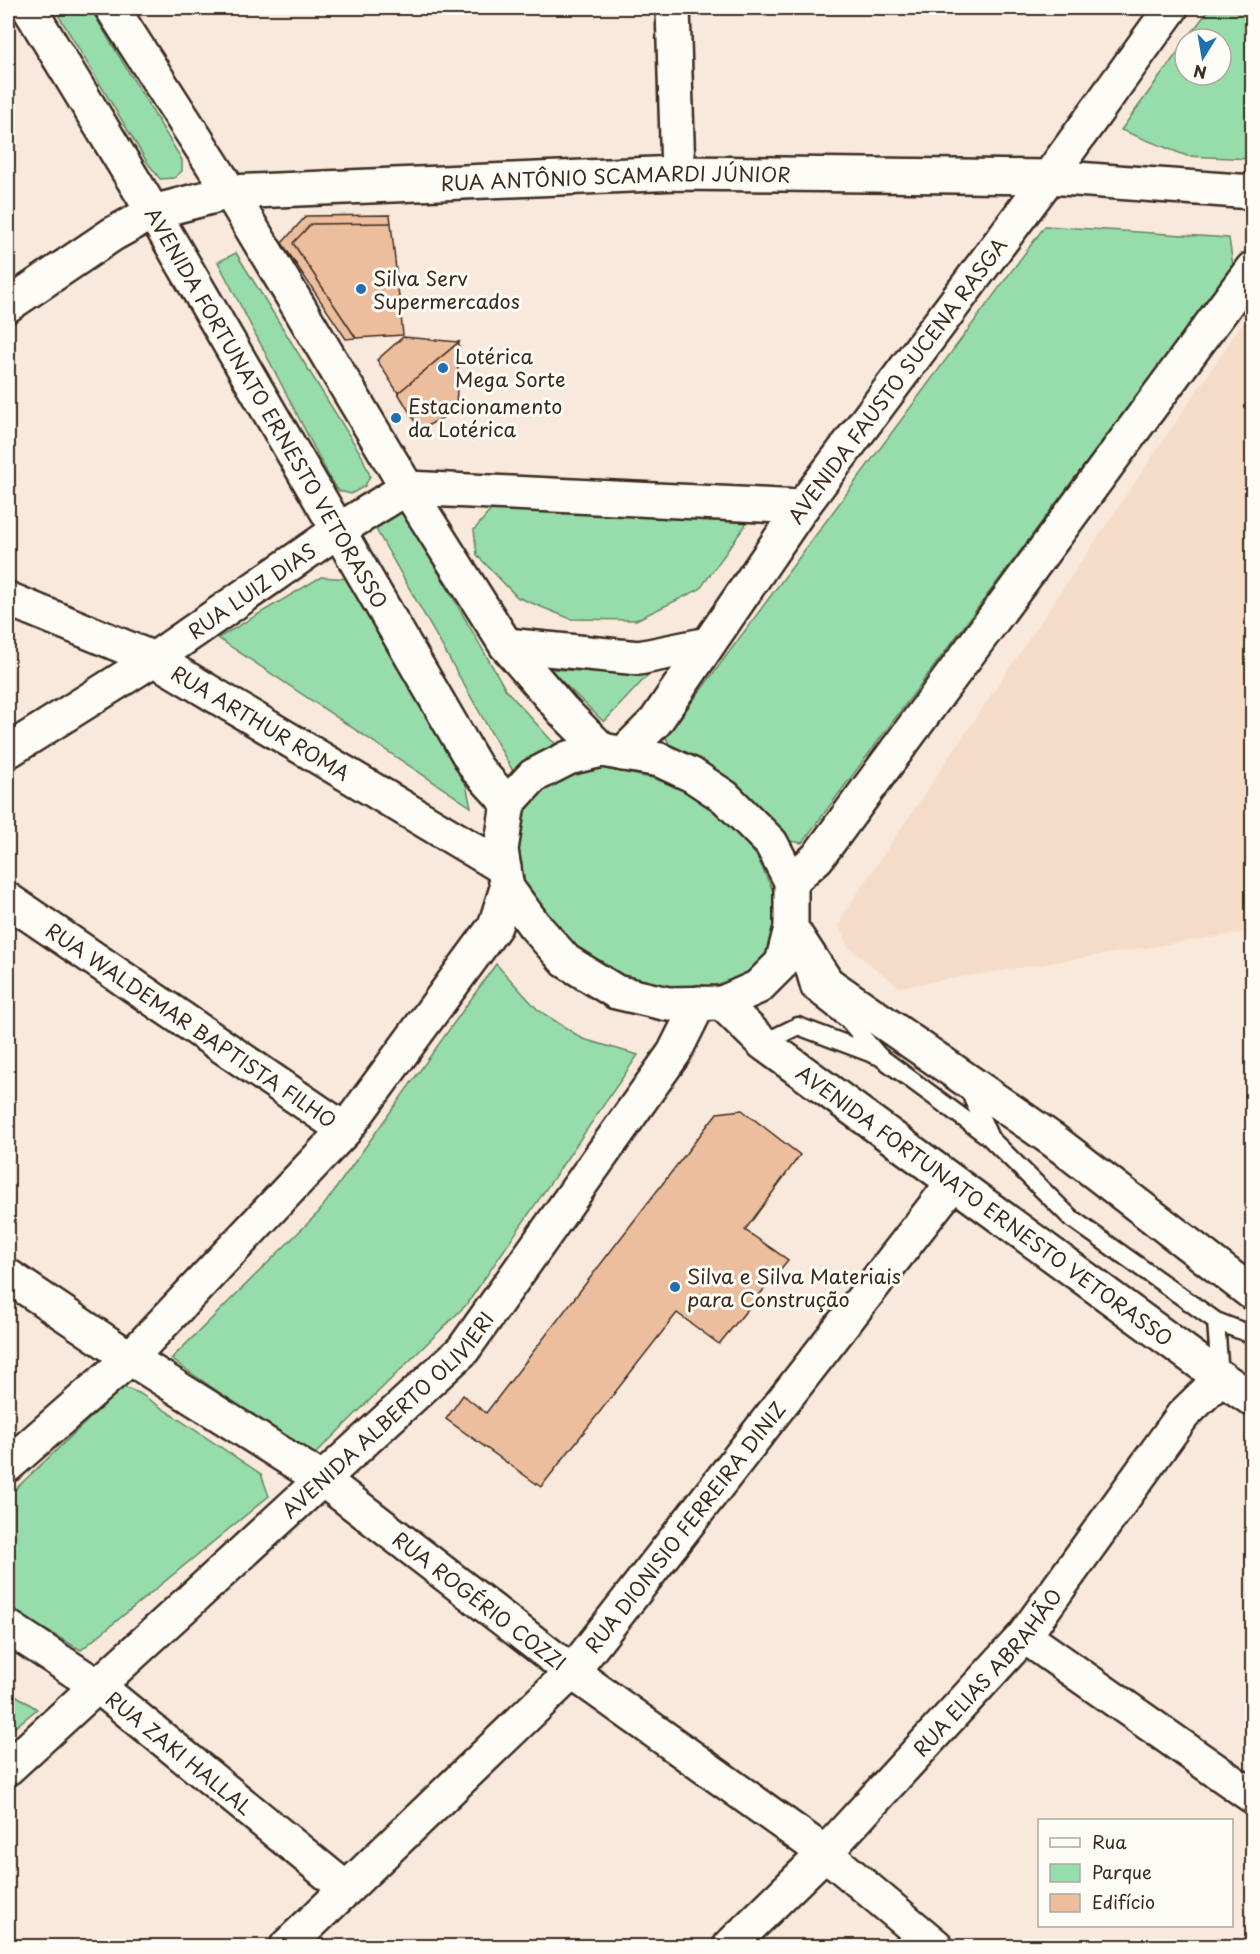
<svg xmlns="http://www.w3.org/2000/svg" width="1260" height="1954" font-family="'Playpen Sans',sans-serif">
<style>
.built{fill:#f5dcc9}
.green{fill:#96ddab;stroke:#688464;stroke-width:1.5}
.building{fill:#edbe9d;stroke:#3b2a1e;stroke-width:1.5}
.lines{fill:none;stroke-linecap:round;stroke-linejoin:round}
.service-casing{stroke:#3b2a1e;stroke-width:21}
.minor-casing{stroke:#3b2a1e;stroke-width:38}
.tertiary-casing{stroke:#3b2a1e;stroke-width:38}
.secondary-casing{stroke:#3b2a1e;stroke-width:38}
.service{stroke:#fdfcf7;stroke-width:16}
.minor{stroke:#fdfcf7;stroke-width:33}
.tertiary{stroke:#fdfcf7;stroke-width:33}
.secondary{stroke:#fdfcf7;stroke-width:33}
.poi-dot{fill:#1f6fb2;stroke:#fdfcf7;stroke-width:2}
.labels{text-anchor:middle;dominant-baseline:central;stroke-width:6;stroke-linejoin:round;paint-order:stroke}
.street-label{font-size:20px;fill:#3b2a1e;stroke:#fdfcf7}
.poi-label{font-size:20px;fill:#3b2a1e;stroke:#fdfcf7;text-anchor:start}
</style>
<rect width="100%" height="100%" fill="#f8e9dc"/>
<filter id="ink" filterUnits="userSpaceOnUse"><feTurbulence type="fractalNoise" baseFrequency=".0167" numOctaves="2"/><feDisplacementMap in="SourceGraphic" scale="12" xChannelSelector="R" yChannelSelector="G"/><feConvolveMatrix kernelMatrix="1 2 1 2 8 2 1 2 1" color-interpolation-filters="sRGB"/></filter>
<g filter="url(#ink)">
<!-- built -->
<path class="built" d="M1252,309V931L899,987L847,946L839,926L846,910Z"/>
<!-- green -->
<path class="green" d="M54,8H90L182,160V171L174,178L160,179L147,162Z
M1210,8H1252V159L1187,156L1121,130L1185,42V75H1221V39H1187Z
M1045,226L1229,238L1233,266L802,843L790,841L734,785L672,752L666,737Z
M236,253L362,456L370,476L365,486L351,494L339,491L332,482L218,262Z
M496,504L750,509L745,526L700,589L636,620L571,619L517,597L477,555L474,530Z
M403,511L506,690L551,740L572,755L514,773L373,524Z
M321,577L349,579L464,776L471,807L218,638Z
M549,669L648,675L604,722Z
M600,768L652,778L686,790L717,811L756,855L775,895V928L765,960L746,979L716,990H666L619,978L576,952L521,885L515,855L521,815L539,790L569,775Z
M496,964L538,1010L583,1039L638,1055L467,1304L312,1457L171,1359L319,1212Z
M123,1387L139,1393L261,1474L269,1496L81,1650L8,1609V1496Z
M8,1690L37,1709L8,1733Z"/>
<!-- building -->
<path class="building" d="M390,215L391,223L311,224L293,243L356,338L346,339L282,243L306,216Z
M391,223L403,335L356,338L293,243L311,224Z
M403,337L459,342L398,393L377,360Z
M459,342L456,410L420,430L398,393Z
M742,1110L800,1155L745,1230L788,1260L719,1344L677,1313L541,1487L446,1419L463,1395L486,1413L717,1113Z"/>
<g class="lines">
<!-- service casing -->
<g class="service-casing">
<path id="service" d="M803,966L810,990L848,1020L879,1056L989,1137L1071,1218L1216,1321L1252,1335
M763,1043L798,1026L878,1056
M968,1088L989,1136
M1216,1321L1220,1377"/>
</g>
<!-- minor casing -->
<g class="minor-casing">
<g id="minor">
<path d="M673,8L678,173"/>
<path id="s1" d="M8,305L113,234L153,212L230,192L678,173L1049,177"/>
<path id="s2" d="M8,599L154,659L504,868"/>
<path id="s3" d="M8,751L154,659L337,531L407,488L802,507"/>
<path id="s4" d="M8,900L345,1130"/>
<path id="s5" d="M8,1276L130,1358L323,1480L572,1672L825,1853L936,1946"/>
<path id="s6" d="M8,1627L99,1687L345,1888"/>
<path d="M1024,1636L1252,1796"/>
<path id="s7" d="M287,1946L572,1672L953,1183"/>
<path id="s8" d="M730,1946L825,1853L1024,1636L1183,1415L1221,1378"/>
</g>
</g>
<!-- tertiary casing -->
<g class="tertiary-casing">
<path id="tertiary" d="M1049,177L1252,192"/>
</g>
<!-- secondary casing -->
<g class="secondary-casing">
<g id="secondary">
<path id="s9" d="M29,8L153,212L477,769L508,803"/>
<path d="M112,8L230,192L407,488L506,645L563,711L602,750"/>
<path d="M506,645L639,658L708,644"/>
<path d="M602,750L660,760L692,775L725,797L771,843L791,881V928L782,963L758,987L722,1003L668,1004L616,992L566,961L534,925L507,888L501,850L508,803L533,776L568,758Z"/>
<path id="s10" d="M623,754L656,721L802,507L1049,177L1171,8"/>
<path d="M791,881L817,858L1252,269"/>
<path d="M791,928L827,983L1053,1140L1252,1293"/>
<path id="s11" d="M722,1003L763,1043L1221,1378L1252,1399"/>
<path d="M8,1465L130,1358L345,1130L495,926L507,888"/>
<path id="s12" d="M8,1768L463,1350L674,1053L699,1003"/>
</g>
</g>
<!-- service -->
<use href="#service" class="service"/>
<!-- minor -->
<use href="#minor" class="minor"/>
<!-- tertiary -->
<use href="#tertiary" class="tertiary"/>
<!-- secondary -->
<use href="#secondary" class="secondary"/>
</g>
</g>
<!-- markers -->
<g class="poi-dot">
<circle cx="361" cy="289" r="6"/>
<circle cx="443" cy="368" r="6"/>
<circle cx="396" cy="418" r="6"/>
<circle cx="675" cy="1287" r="6"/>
</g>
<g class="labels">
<!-- street labels -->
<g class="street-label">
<text stroke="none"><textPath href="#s1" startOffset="638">RUA ANTÔNIO SCAMARDI JÚNIOR</textPath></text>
<text stroke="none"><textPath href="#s10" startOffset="464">AVENIDA FAUSTO SUCENA RASGA</textPath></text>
<text stroke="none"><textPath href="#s9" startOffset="465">AVENIDA FORTUNATO ERNESTO VETORASSO</textPath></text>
<text stroke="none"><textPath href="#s3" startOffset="292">RUA LUIZ DIAS</textPath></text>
<text stroke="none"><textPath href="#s2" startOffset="282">RUA ARTHUR ROMA</textPath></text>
<text stroke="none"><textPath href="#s4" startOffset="222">RUA WALDEMAR BAPTISTA FILHO</textPath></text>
<text stroke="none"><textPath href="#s11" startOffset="332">AVENIDA FORTUNATO ERNESTO VETORASSO</textPath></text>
<text stroke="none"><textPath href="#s12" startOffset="519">AVENIDA ALBERTO OLIVIERI</textPath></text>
<text stroke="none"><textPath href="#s7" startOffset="579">RUA DIONISIO FERREIRA DINIZ</textPath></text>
<text stroke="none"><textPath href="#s5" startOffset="573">RUA ROGÉRIO COZZI</textPath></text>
<text stroke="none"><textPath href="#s8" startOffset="376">RUA ELIAS ABRAHÃO</textPath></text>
<text stroke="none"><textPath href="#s6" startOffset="213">RUA ZAKI HALLAL</textPath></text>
</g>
<!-- poi labels -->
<g class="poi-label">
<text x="373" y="278">Silva Serv<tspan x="373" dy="23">Supermercados</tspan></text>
<text x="455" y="356">Lotérica<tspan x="455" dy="23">Mega Sorte</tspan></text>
<text x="408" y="406">Estacionamento<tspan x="408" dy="23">da Lotérica</tspan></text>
<text x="687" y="1276">Silva e Silva Materiais<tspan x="687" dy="23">para Construção</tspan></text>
</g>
</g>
<!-- margin -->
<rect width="1260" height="1954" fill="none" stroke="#fdfcf7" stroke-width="30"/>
<rect x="15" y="15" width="1230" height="1924" fill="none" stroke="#3b2a1e" stroke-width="2" filter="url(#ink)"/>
<!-- legend -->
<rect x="1038" y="1819" width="195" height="108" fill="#fdfcf7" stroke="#afa8a0" stroke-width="1.5"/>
<rect x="1050" y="1838" width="30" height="9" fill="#fdfcf7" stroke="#afa8a0" stroke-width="1.5"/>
<text x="1092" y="1849" font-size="18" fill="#3b2a1e">Rua</text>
<rect x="1050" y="1864" width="30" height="18" fill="#96ddab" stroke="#afa8a0" stroke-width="1.5"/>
<text x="1092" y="1879" font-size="18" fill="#3b2a1e">Parque</text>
<rect x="1050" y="1894" width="30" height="18" fill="#edbe9d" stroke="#afa8a0" stroke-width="1.5"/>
<text x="1092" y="1909" font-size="18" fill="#3b2a1e">Edifício</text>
<!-- north arrow -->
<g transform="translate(1203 57) rotate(191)"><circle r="28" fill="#fdfcf7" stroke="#afa8a0" stroke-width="1.5"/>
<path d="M0-4.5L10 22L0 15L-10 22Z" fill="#1f6fb2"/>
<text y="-9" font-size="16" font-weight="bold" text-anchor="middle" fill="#3b2a1e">N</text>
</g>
</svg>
